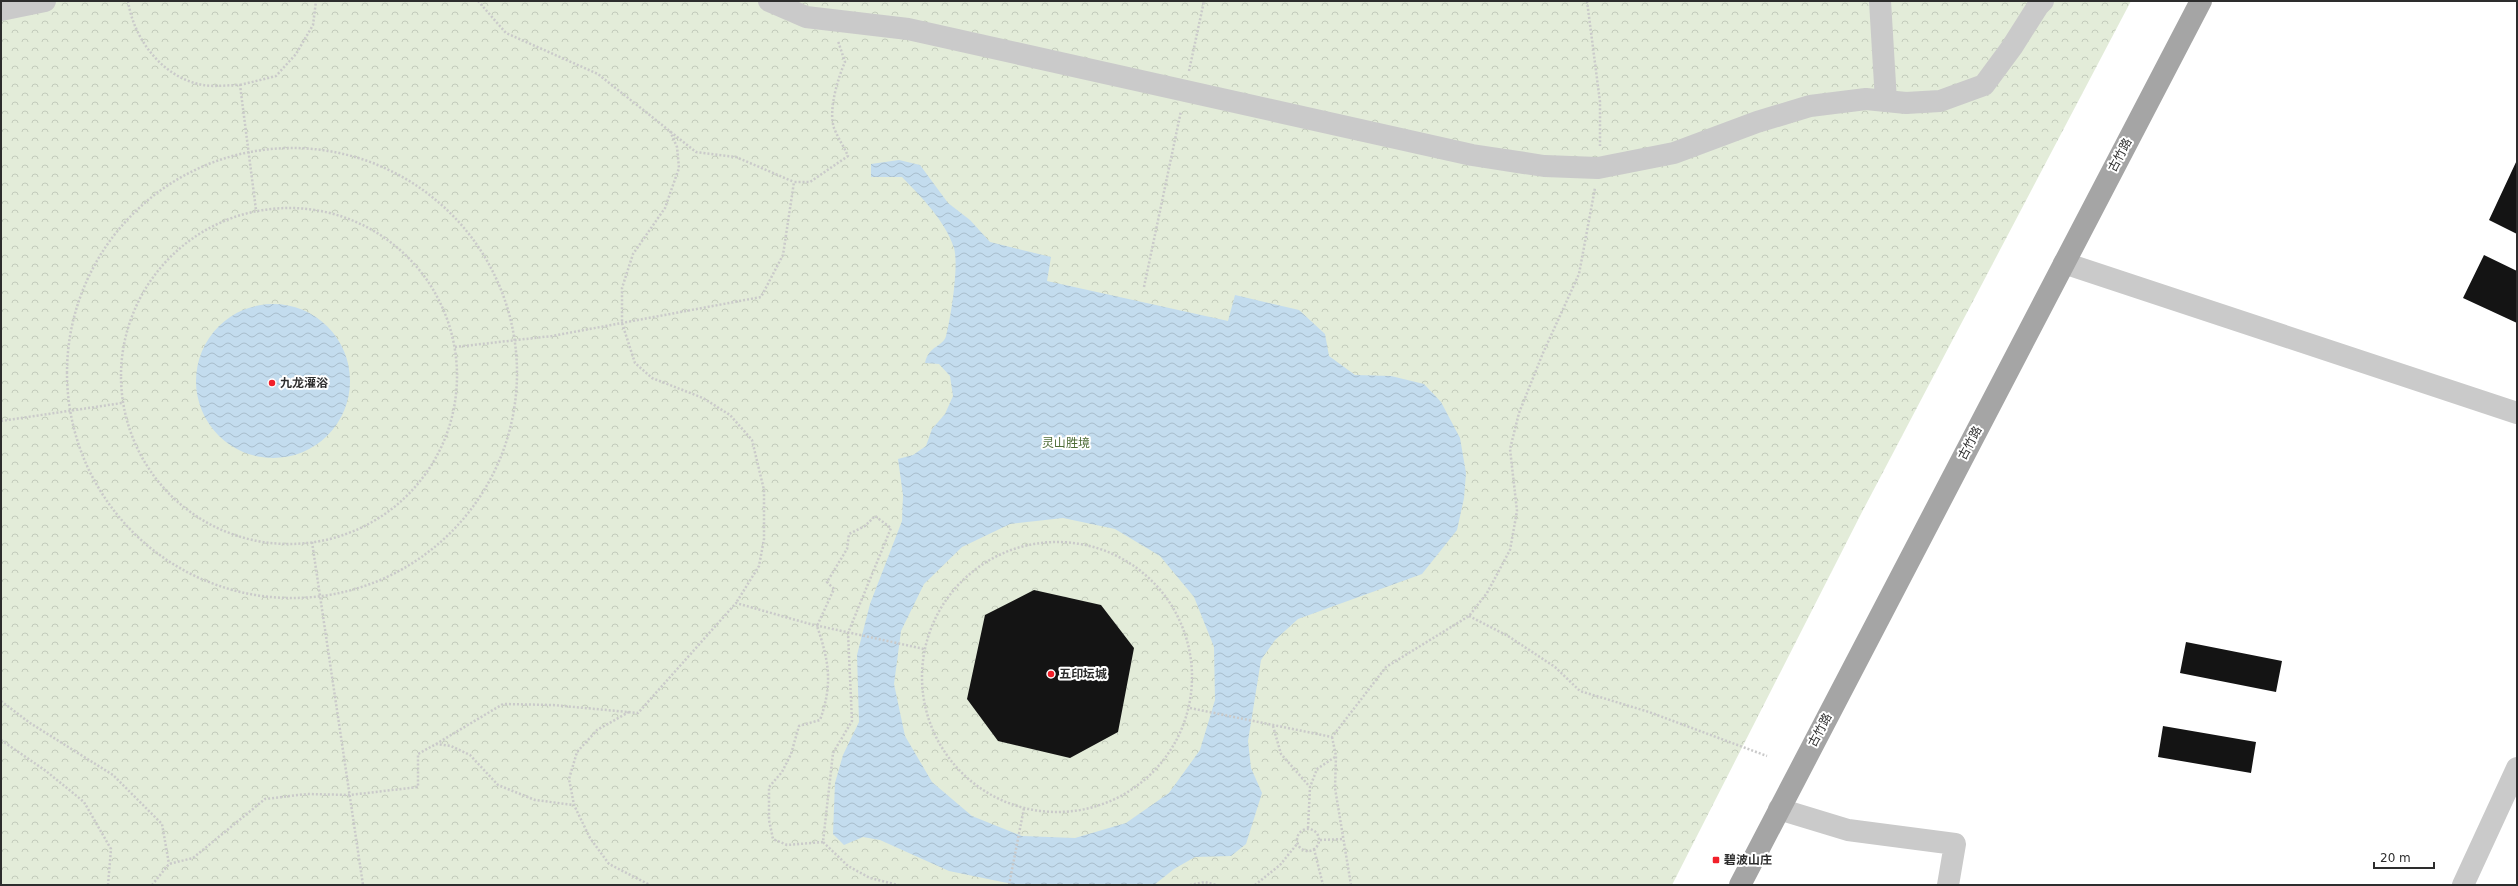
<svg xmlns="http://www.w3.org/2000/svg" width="2518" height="886" font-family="'DejaVu Sans','Noto Sans SC',sans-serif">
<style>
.park{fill:url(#park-crowns)}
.water{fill:url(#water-waves);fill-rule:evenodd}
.building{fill:#141414}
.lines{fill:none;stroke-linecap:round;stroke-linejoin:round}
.path{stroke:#cacaca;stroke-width:2.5;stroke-dasharray:2 2;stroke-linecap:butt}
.minor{stroke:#cacaca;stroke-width:22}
.major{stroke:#a5a5a5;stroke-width:22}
.poi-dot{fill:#f2202a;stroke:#fff;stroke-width:1.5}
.labels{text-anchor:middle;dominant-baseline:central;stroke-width:4;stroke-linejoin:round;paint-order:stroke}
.street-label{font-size:12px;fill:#2d2d2d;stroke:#fff}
.poi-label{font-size:12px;font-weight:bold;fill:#2d2d2d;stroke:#fff;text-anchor:start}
.park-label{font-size:12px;fill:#4e6c37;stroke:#fff}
</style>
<defs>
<pattern id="park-crowns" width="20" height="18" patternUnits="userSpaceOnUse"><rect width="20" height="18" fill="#e3ecd9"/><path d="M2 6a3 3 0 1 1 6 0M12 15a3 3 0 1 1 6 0" fill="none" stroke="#c3cbbb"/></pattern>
<pattern id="water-waves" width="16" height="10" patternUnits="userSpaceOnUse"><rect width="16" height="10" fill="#c3dcee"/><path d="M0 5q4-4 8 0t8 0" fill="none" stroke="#a8bdcc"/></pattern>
</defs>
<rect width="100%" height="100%" fill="#fff"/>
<!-- park -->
<path class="park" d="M1,1H2131L1862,512L1672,885H1Z"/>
<!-- water -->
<path class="water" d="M899,160L920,165L948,203L970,220L990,242L1051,257L1047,281L1228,321L1235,295L1299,310L1325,334L1329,356L1355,375L1391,376L1424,384L1441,402L1460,438L1466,473L1464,498L1457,530L1422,574L1298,619L1275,640L1261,660L1248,741L1251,768L1262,793L1246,844L1231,856L1195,857L1174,869L1154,885H1017L949,871L880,840L863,837L844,845L833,834L835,783L843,755L859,722L857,655L870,604L902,521L903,495L898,459L913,455L926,446L932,429L945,414L953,396L950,376L939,364L925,363C929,345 943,347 946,336C951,318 959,265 954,248C945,220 921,197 902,177H871V164ZM1063,518L1115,529L1160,556L1194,597L1214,647L1215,700L1200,750L1169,793L1126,823L1075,838L1022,836L972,816L932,782L905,736L894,684L901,631L924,584L962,547L1010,524Z
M196 381a77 77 0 1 1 154 0a77 77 0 1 1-154 0Z"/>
<!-- building -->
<path class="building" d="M2517,160V234L2489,220Z
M2484,255L2517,271V323L2463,298Z
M1034,590L1101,605L1134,648L1118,732L1070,758L998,741L967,699L985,615Z
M2186,642L2282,661L2276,692L2180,673Z
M2163,726L2256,742L2251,773L2158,757Z"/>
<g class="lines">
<!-- path -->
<path class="path" d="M128,1C134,40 163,78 203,85C214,87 228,85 240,85L256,210
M478,1L506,33L598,74L696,152L736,157L794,182
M1587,1L1600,102V146
M1189,71L1204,1
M240,85L276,76L296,54L313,25L316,1
M670,131L677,147L679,168L665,208L633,254L622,288V323L635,363L652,378L703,398L730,415L752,440L764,490V539L759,566L736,603
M67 373a225 225 0 1 1 450 0a225 225 0 1 1-450 0Z
M121 376a168 168 0 1 1 336 0a168 168 0 1 1-336 0Z
M1144,287L1181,111
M455,347L552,336L761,297L783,255L794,182H810L848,156C844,147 838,138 834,128C828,110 838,78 845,62L838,41
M1,421L122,403
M922 677a135 135 0 1 1 270 0a135 135 0 1 1-270 0Z
M312,542L363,885
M1469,616L1508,636L1555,667L1580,691L1649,712L1767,756
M1,701L30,723L113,775L162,824L169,864
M1190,708L1332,737L1386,667L1469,616L1487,593L1510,550L1517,511L1510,449L1519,413L1543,353L1579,274L1595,188
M629,712L597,730L577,752L569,779L574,805L590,838L609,864L650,885
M1273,726L1281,754L1310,787L1317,769L1335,757
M1332,737L1336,756L1335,788L1351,885
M1,740L46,771L84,802L111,849L108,885
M436,744L503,704L553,705L638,713L736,603L810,624L924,649
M1308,828L1310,787
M1297 840a11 11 0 1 1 22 0a11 11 0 1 1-22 0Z
M1320,840L1343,839
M823,842L787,845L773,839L769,820V787L782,772L791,754L799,726L820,720C833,684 829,661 817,626L834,589L827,582L847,549L849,534L865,526L875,516L891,528L848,633L852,721L833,753L823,842L848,866L870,878L898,885
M1314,849L1323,885
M152,885L169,864L193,858L265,799L307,794L350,795L418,787V754L436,744L451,746L470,755L498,785L535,800L574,805
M1009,885L1024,808
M1190,885L1205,882L1216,885
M1255,885L1280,865L1297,844"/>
<!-- minor -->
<path class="minor" d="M769,1L806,17L908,29L1472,155L1544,166L1598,168L1674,153L1757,122L1810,106L1866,99L1906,103L1940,101L1984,85L2012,47L2038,6L2043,1
M1880,1L1886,101
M1,10L45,1
M2064,263L2517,413
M1779,809L1848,830L1955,844L1948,885
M2463,885L2517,768"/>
<!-- major -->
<path class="major" d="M1740,885L2201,1"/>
</g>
<!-- markers -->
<g class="poi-dot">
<circle cx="272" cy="383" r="4"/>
<circle cx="1051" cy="674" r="4"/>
<rect x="1712" y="856" width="8" height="8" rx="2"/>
</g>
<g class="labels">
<!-- street labels -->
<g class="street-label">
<text transform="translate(2120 155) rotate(-62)">古竹路</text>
<text transform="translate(1970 443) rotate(-62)">古竹路</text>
<text transform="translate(1820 730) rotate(-62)">古竹路</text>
</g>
<!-- poi labels -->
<g class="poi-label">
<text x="280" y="383">九龙灌浴</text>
<text x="1059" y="674">五印坛城</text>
<text x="1724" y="860">碧波山庄</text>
</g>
<!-- park labels -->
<g class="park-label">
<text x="1066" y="443">灵山胜境</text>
</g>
</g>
<!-- border -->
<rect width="2518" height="886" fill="none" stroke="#2d2d2d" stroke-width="4"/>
<!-- scale -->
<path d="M2374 862v6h60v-6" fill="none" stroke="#2d2d2d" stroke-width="2"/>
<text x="2380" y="862" font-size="12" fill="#2d2d2d" stroke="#ffffff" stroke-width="3" paint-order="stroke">20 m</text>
</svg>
